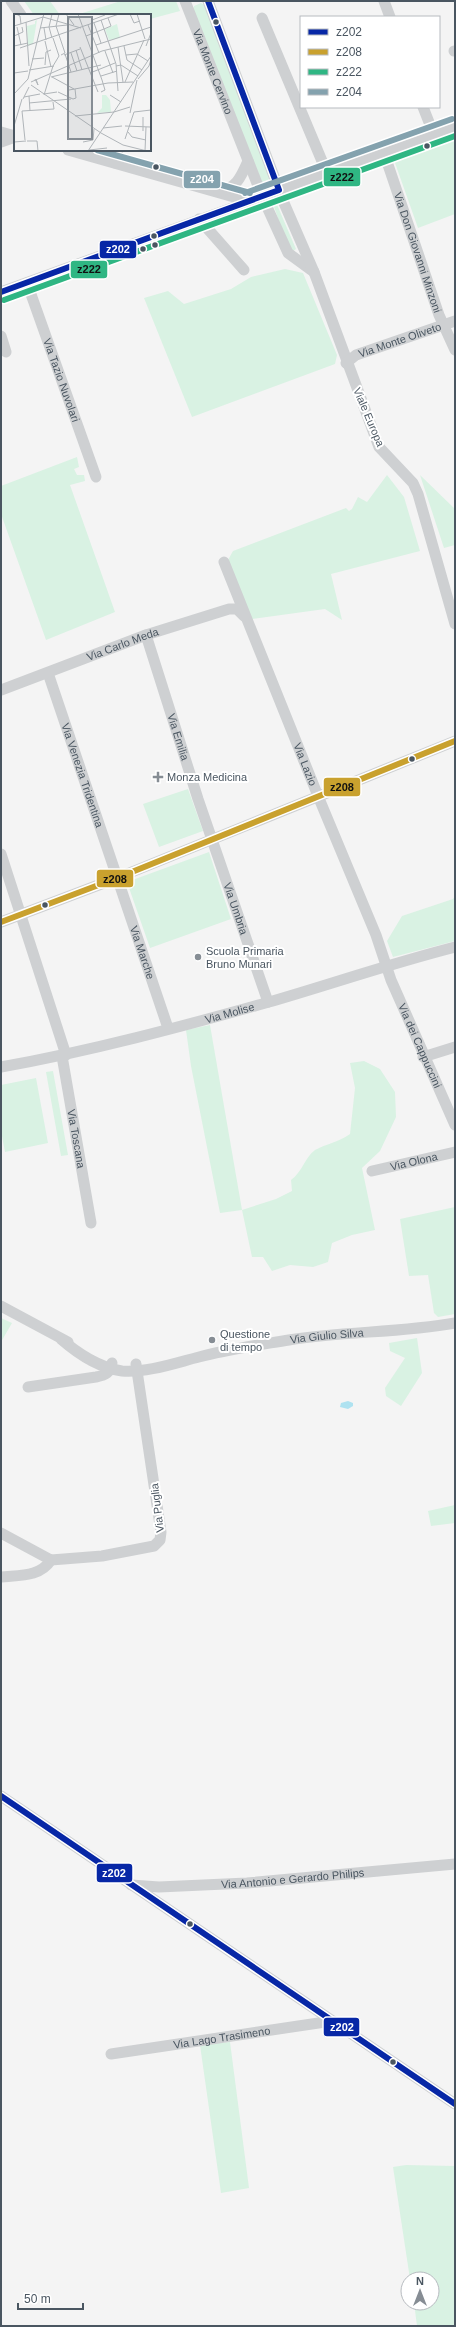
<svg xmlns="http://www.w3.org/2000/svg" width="456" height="2327" font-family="Helvetica,sans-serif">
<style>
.green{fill:#d9f2e3}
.water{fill:#aee2f0}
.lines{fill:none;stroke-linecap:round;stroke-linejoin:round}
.minor{stroke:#ced0d2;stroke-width:11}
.bus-1-casing{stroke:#fff;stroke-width:9}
.bus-2-casing{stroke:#fff;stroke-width:9}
.bus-3-casing{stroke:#fff;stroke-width:9}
.bus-4-casing{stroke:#fff;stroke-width:9}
.bus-1{stroke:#0727a6;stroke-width:6}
.bus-2{stroke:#c9a12e;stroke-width:6}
.bus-3{stroke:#2fb683;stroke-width:6}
.bus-4{stroke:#84a2ae;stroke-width:6}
.bus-dot{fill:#4a5661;stroke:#fff;stroke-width:1.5}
.poi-dot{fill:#868d94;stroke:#fff;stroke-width:1.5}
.labels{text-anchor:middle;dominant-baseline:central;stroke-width:4;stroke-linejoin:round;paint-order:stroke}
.street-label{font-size:11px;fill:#4a5661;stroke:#fff}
.poi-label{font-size:11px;fill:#4a5661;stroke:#fff;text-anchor:start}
.inset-road{fill:none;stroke:#b0b5b9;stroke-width:1}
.view{fill:#868d94;fill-opacity:0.15;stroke:#868d94;stroke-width:2}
.inset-edge{fill:none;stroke:#4a5661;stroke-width:2}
.line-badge{stroke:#fff;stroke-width:1.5}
.badge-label{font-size:11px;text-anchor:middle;font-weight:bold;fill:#fff}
.pale-badge-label{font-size:11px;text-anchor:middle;font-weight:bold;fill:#111}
</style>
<rect width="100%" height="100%" fill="#f4f4f4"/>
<!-- green -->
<path class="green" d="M24,1H50L60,15H34Z
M121,1H176L180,11L150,19V15H76Z
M201,3L206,6L270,179L262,182L193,11L194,6Z
M455,137V214L418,228L394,160Z
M275,200L296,249L293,251L288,247L272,201Z
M285,269L303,273L337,355L335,364L192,417L144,298L168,291L184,304L231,289L251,277Z
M77,457L79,467L74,469L77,475H84L85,481L70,485L115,612L46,640L1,514V486Z
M387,475L404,497L420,551L331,574L342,620L325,609L252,619L228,560L233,551L346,508L349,511L352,509L358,497L367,502Z
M420,475L455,509V545L444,548Z
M188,789L203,831L159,847L143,804Z
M209,852L231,919L150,948L127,882Z
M455,896V941L393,957L387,941L402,916L453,899Z
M210,1025L242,1210L276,1199L292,1191L291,1180C303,1171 305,1157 315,1150C326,1144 339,1142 350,1134L355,1088L350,1063L364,1061L380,1069L395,1092L396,1117L380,1151L362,1168L375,1230L352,1235L332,1243L328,1262L313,1267L290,1265L272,1271L263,1257H252L242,1210L220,1213L191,1066L186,1030Z
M53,1071L68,1155L61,1156L46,1072Z
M36,1078L48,1143L5,1152L1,1131V1085Z
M455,1207V1314L438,1317L434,1313L428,1275L409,1276L400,1219Z
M1,1318L12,1323L1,1342Z
M417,1338L422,1373L401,1406L386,1396L385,1388L405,1358L390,1351L389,1343Z
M455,1505V1523L431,1526L428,1511Z
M230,2042L249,2188L221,2193L200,2045Z
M406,2165L455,2166V2326H417L414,2303H432V2279H410L393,2167Z"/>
<!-- water -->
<path class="water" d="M348,1401L353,1403V1406L348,1409L340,1407L341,1403Z"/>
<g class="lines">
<!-- minor -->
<g class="minor">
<path d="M11,1L21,15"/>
<path id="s1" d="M185,1L262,196L288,253L314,272"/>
<path d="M208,1L284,203L314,272L379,447L413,483L418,494L455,624"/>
<path d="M384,1L390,17"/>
<path d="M262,18L327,173"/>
<path d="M454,51H455"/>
<path d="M423,107L434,135"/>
<path d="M1,132L15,136"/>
<path d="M1,142L15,137"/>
<path d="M68,150L248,201"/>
<path id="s2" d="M384,153L439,315L455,350"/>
<path d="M115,163L118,150"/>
<path d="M219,191C236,189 241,177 248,161"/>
<path d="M199,219L244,270"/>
<path id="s3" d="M27,283L96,477"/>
<path d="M1,292L455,127"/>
<path d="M1,336L6,352"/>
<path id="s4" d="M346,363L356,355L455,321"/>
<path id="s5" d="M224,562L318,796L376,935L391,980L455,1125"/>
<path id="s6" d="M146,635L198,799L268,1002"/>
<path id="s7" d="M48,673L168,1028"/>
<path id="s8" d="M1,690L146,635L229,609H237L244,616"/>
<path d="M1,854L66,1055"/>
<path d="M1,922L117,878L455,741"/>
<path id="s9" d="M62,1056L91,1223"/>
<path d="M423,1057L455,1047"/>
<path id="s10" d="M1,1067C91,1051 180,1027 269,1002C331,984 392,963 455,947"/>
<path id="s11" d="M372,1171L455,1152"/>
<path d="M1,1306L68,1342"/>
<path id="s12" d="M61,1339C77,1353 100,1368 122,1371C147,1373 175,1363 199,1357C229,1349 259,1345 289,1340C344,1331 400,1333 455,1323"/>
<path d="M28,1387L96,1377C106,1375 110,1373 112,1363"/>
<path d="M1,1533L51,1560L102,1556L154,1546L160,1540L161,1532L136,1364"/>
<path d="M1,1577C20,1575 40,1577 51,1560"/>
<path d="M1,1796L455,2104"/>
<path id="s13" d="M131,1885L159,1887L247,1883L455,1864"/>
<path id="s14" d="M111,2054L332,2021"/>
</g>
<!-- bus-1 casing -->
<g class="bus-1-casing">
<path id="bus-1" d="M1,292L279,190L208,1
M1,1796L455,2104"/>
</g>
<!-- bus-2 casing -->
<g class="bus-2-casing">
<path id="bus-2" d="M1,922L117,878L455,741"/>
</g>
<!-- bus-3 casing -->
<g class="bus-3-casing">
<path id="bus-3" d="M4,300L455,136"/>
</g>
<!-- bus-4 casing -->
<g class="bus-4-casing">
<path id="bus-4" d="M97,150L250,193
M245,193L452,119"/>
</g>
<!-- bus-1 -->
<use href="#bus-1" class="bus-1"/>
<!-- bus-2 -->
<use href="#bus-2" class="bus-2"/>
<!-- bus-3 -->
<use href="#bus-3" class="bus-3"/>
<!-- bus-4 -->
<use href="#bus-4" class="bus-4"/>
</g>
<!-- markers -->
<g class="bus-dot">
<circle cx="216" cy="22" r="3.5"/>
<circle cx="427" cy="146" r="3.5"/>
<circle cx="156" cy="167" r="3.5"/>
<circle cx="154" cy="236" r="3.5"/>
<circle cx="155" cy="245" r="3.5"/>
<circle cx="143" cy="249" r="3.5"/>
<circle cx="412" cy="759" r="3.5"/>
<circle cx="45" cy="905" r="3.5"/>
<circle cx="190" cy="1924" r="3.5"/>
<circle cx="393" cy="2062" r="3.5"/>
</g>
<g class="poi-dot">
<path d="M156 771h4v4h4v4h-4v4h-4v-4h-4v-4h4z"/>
<circle cx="198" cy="957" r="4"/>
<circle cx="212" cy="1340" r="4"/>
</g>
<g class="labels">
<!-- street labels -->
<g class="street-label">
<text stroke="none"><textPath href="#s1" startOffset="76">Via Monte Cervino</textPath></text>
<text stroke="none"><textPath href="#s2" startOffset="105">Via Don Giovanni Minzoni</textPath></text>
<text stroke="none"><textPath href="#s4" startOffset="59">Via Monte Oliveto</textPath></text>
<text stroke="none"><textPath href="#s3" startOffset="103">Via Tazio Nuvolari</textPath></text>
<text transform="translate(369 417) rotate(67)">Viale Europa</text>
<text stroke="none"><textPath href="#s8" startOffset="130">Via Carlo Meda</textPath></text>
<text stroke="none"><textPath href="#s6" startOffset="107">Via Emilia</textPath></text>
<text stroke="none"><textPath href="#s5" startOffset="218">Via Lazio</textPath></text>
<text stroke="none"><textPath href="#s7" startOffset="108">Via Venezia Tridentina</textPath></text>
<text stroke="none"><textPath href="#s6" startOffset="288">Via Umbria</textPath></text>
<text stroke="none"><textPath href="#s7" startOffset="295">Via Marche</textPath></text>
<text stroke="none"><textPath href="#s10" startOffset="235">Via Molise</textPath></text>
<text stroke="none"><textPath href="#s5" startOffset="522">Via dei Cappuccini</textPath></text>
<text stroke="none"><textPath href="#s9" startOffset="84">Via Toscana</textPath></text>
<text stroke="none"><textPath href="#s11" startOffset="43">Via Olona</textPath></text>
<text stroke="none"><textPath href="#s12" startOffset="278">Via Giulio Silva</textPath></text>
<text transform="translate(157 1508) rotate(-97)">Via Puglia</text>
<text stroke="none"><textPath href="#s13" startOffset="162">Via Antonio e Gerardo Philips</textPath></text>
<text stroke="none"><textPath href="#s14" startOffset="112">Via Lago Trasimeno</textPath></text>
</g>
<!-- poi labels -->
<g class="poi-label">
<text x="167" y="777">Monza Medicina</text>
<text x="206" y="951">Scuola Primaria<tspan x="206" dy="13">Bruno Munari</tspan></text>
<text x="220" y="1334">Questione<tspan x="220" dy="13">di tempo</tspan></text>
</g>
</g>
<!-- overview -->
<g transform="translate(14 14)">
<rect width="137" height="137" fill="#f4f4f4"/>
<path d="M23,6L19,30L14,32L13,12L21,10V7ZM103,10L106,24L95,26L91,15ZM88,81H92L96,86L97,98L83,99L88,94Z" fill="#d9f2e3"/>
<path class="inset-road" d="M2,0L6,2L7,10M38,0L35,13L38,24M45,0L42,12L51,39L47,41M52,0L60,11M64,0L88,66L91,76L87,78M116,0L120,9L126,7M123,0L131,25M78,6L91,1M87,6L102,50L104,77M12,8L15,52M80,9L87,29M74,11L85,39M0,12L29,3L30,0M3,13L7,31M26,14L53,11M30,14L32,26M90,15L97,12L94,4M0,22L9,18L8,13M72,22L90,15M31,27L37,53M82,31L137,13M0,32L14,29M110,32L113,46L128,56M132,32L137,19M66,33L84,78M104,33L109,68M6,34L105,0M62,36L68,56M91,37L99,59M57,39L63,57M51,40L57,58M50,41L66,35M112,41L123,40L134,47M18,45L30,44M31,51L32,38L37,36M102,52L107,51L124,62M15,56L40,52M0,59L14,57M76,59L101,49M87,62L103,57M37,63L87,51M38,63L60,75M14,65L29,3L67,14M21,65L24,71L22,65M124,65L135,52L137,45M17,68L88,37L137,25M111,68L130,26M17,71L87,119L109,131L133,137M55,76L94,69L119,68M44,78L59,85L62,84L61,75M0,80L14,65M30,80L43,78M30,81L39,52L45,42L39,24M96,81L107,88M15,82L16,97M10,83L26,80M9,85L15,73M15,89L57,85M116,99L123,66M61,102L100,98L116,93M0,112L8,85M111,112L136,113M89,114L108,112M129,117V103M114,118L118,123L132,126M111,125L120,98L137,96M11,126L8,97L40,95L39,88M13,127H23L24,137M0,128L12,127M69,128L79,126L80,115M75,136L93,134M74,137L137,42M131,137L132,113"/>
<path class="view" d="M54,3H78V125H54Z"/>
<rect width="137" height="137" class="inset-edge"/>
</g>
<g class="line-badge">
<rect x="323" y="167" width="38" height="20" rx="4" fill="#2fb683"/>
<rect x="183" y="170" width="38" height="19" rx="4" fill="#84a2ae"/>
<rect x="99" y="240" width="38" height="19" rx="4" fill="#0727a6"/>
<rect x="70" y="260" width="38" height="19" rx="4" fill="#2fb683"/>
<rect x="323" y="777" width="38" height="20" rx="4" fill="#c9a12e"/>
<rect x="96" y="869" width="38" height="19" rx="4" fill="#c9a12e"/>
<rect x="96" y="1863" width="37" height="20" rx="4" fill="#0727a6"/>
<rect x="323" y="2017" width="37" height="20" rx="4" fill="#0727a6"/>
</g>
<g class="badge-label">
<text x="202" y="183">z204</text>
<text x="118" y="253">z202</text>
<text x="114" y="1877">z202</text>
<text x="342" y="2031">z202</text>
</g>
<g class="pale-badge-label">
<text x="342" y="181">z222</text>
<text x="89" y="273">z222</text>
<text x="342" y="791">z208</text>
<text x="115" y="883">z208</text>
</g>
<!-- border -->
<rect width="456" height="2327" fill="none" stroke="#4a5661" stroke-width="4"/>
<!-- legend -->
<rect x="300" y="16" width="140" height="92" fill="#ffffff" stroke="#b7bbc0"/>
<rect x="308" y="29" width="20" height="6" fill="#0727a6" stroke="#b7bbc0"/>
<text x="336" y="36" font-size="12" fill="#4a5661">z202</text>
<rect x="308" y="49" width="20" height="6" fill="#c9a12e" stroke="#b7bbc0"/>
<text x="336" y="56" font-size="12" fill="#4a5661">z208</text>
<rect x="308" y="69" width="20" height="6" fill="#2fb683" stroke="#b7bbc0"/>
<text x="336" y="76" font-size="12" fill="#4a5661">z222</text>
<rect x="308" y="89" width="20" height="6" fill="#84a2ae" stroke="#b7bbc0"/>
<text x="336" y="96" font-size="12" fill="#4a5661">z204</text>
<!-- north arrow -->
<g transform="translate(420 2291)"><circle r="19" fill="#ffffff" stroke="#b7bbc0"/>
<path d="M0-3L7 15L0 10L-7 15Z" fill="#868d94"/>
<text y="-6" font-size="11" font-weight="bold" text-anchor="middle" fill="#4a5661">N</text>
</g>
<!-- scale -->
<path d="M18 2303v6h65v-6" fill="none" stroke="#4a5661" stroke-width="2"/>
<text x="24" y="2303" font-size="12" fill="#4a5661" stroke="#ffffff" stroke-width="3" paint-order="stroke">50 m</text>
</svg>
